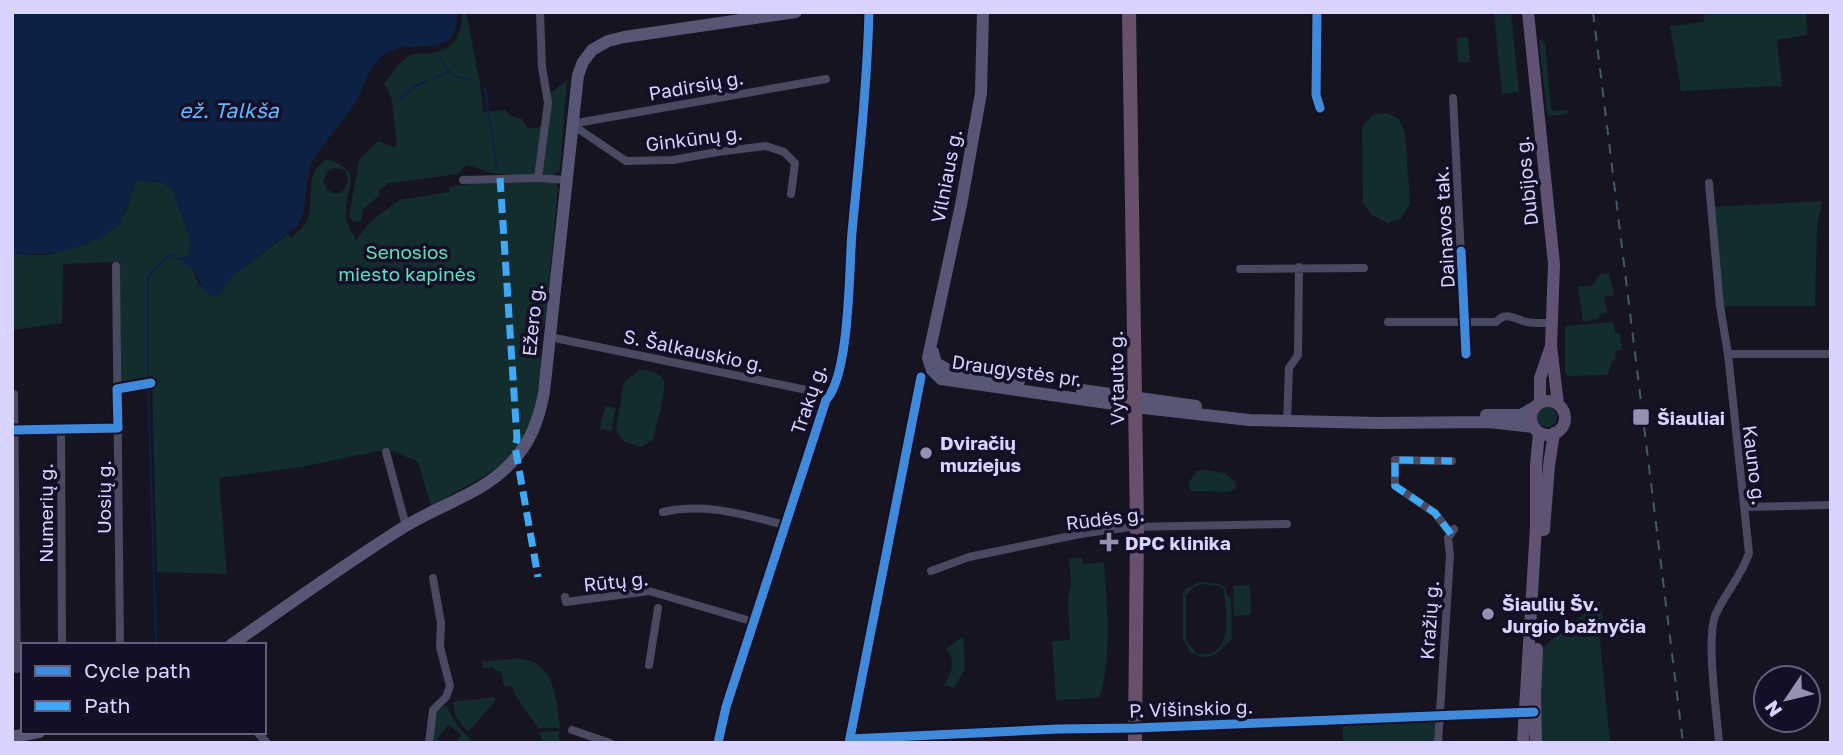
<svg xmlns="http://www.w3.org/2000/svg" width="1843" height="755" font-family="'Golos Text',sans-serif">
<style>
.green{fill:#132c2d;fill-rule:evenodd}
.water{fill:#0d2144}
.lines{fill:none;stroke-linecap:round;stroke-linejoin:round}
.stream{stroke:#0d2144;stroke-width:2}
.street{stroke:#4a4962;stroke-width:8}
.secondary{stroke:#575674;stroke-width:12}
.primary{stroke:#5e5373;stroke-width:12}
.highway{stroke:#67516a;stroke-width:14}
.rail{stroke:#43596b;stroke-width:2;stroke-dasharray:10 9;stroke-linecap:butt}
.quiet{stroke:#3fa9f5;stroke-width:7;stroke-dasharray:14 7;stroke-linecap:butt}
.cycleway-casing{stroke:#130f26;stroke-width:13}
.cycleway{stroke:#408adc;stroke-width:9}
.poi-dot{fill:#9591b1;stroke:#130f26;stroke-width:2.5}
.labels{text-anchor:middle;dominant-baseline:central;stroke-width:7;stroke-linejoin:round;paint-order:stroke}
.street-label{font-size:19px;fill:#d9d4ff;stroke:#130f26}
.park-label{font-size:19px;fill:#5fe0c0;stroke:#130f26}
.poi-label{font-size:19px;font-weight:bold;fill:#d9d4ff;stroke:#130f26;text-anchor:start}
.water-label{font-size:21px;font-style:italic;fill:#62b6ff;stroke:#130f26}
</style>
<rect width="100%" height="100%" fill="#161421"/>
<!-- green -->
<path class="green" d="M462,12H466L480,84L483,112L505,110L511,116L522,119L528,128H537L544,124L549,94L567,80L560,169L553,176L497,174L466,165L458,174L389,183L378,191L380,195L363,209L361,221L354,222L349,217L359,160L378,141L394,147L397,145L392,99L384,83C391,75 398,64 406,58C416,51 424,55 433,53C455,50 463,32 462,12Z
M1494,12H1511L1519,92L1502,94Z
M1703,12H1806L1807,35L1777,40L1782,86L1681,91L1670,26L1704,22Z
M1468,37L1470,62H1458L1457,38Z
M1542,39L1545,43L1551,109L1553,111L1568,110L1567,114L1549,116L1547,113L1539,41Z
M1386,113L1398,118L1405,131L1410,204L1401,218L1388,223L1372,215L1363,203L1362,126L1373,115Z
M327,159C365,172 346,182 346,213C345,222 352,232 356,240L370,222L399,200L449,192V187L491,181L555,183L558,187L546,316L537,347L541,357V367L535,406L528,430L518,447L500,467L431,506L418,462L388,449L301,467L219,478L227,574L157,572L152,379L120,384V262L63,264L62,323L12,330V255H45L87,244L125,213L136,180L164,183L172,189L191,240L189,255L179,259L192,268L199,285L220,294L229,279L288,234L291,238C296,233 304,227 307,221C316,199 302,173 327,159ZM334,168L345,170L348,179L345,190L336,194L327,190L323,181L327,172Z
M1822,201L1817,226L1815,306H1720L1710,207Z
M1609,273L1614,295L1604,297L1607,313L1600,314L1599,318L1583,322L1578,286H1592L1600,274Z
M1613,322L1615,333H1620L1622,350L1615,351L1616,359L1612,361L1608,375L1568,376L1565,373V326Z
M640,370C649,370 661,372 664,382C666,392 656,429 653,440L641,447L624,442L616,430L624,382Z
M605,406L616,408L611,431L600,429Z
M1537 417a10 10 0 1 1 20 0a10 10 0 1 1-20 0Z
M1204,470L1225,473L1235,482L1236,488L1229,492L1190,491C1187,482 1192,477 1197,471Z
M1082,557L1084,564L1104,562C1107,598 1112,666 1099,698L1056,700L1052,641L1070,640L1068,600L1071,583L1069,559Z
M1200,582L1220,584L1226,589L1228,597H1231L1232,639C1218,650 1213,665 1190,652L1183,640V593L1186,589ZM1201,584L1218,586L1224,590C1227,615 1234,659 1197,654L1186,640V595L1194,587Z
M1250,585L1251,615L1234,616L1233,586Z
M1600,601L1604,629L1599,630L1610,743H1539L1542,648Z
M963,636L965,669L954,688L944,685C952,671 957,662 946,649Z
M519,658C557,664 555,697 560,728H538C532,718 513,695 512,686H504L501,671H496L493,667L483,668L482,662Z
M494,697L495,701L468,732L456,717L453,702Z
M446,705L458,727L475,743H457L461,734L448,725L437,739L441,743H433L436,711Z
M1435,722L1434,743H1343V725Z
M559,731V743H543L539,732Z"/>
<!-- water -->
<path class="water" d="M12,12H457C458,65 414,35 385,54C369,65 366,83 357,100C344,121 326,140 312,161C304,182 309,205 298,225L229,279L220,294L215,297C199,291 202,281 193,269C190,265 182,262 178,259L189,255L191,240L172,189L164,183L136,180L120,225C85,250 55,255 12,255Z"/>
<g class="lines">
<!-- stream -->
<path class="stream" d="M439,56C448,73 451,77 471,80
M434,78L446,73
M485,88L497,169
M401,98L417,85L427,81
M156,645L148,379V277L163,260L172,254L178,259"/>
<!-- street -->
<path class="street" d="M1317,12L1316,95L1320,108
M1453,98L1466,354
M571,124L626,161L673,160L717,152L766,146L784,152L795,163L791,194
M571,124L826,79
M538,178L548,103L542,67L540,12
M463,180L538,178L566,180
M1709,183L1720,306L1728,354L1749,553C1742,576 1724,594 1715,616C1706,640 1717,714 1719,743
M116,266L120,645
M1240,269L1364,268
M1388,322H1496C1505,312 1512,317 1523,321C1532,324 1544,323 1554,323
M550,337L831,395
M1728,354H1831
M14,394L17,669
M1287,422L1289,368L1298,355L1299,267
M61,429L62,645
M12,430L118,428
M386,452L406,526
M1744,507L1831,505
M663,512C705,502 744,515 785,525
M1451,534L1435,513L1395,486V460L1452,461
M931,571L969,557L1080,534L1130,527L1287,524
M565,597L566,602L649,591L754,622
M649,665L658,608
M572,730L610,743
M257,732L267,743
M850,739L1058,729L1135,728L1529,712
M429,743L433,710L446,697L450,686L440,647L441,623L433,578
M718,743L726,707L826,400C850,375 849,269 852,232C859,159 867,86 869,12
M1438,743L1450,555L1448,538L1454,529"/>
<!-- secondary -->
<path class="secondary" d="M983,12L981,93L961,205L928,358L932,370L941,379L1135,407L1249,420L1378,423L1489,422L1534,427
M933,352L936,363L948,370L1019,381
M1082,390L1196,406
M1486,415H1521L1533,408
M231,645C288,605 345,564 404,527C439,505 482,494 510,464C530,444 539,420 544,392L578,75L583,62L592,50L608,41L624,37L796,12
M12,737L39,732"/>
<!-- primary -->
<path class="primary" d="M1528,12L1554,264L1551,346L1558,404
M1531 418a17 17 0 1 1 34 0a17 17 0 1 1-34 0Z
M1540,403V378L1550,349
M1544,530L1549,465L1554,433
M1523,743L1536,527V465L1539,432
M1536,743L1535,695L1537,649"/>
<!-- highway -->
<path class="highway" d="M1129,12L1137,527L1135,743"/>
<!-- rail -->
<path class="rail" d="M1593,12L1683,743"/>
<!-- quiet -->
<path class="quiet" d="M500,178L517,439L515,446L538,577
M1451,534L1435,513L1395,486V460L1452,461"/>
<!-- cycleway casing -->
<g class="cycleway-casing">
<path id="cycleway" d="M1317,12L1316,95L1320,108
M1461,251L1466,354
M12,430L118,428L117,389L151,383
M850,739L1058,729L1135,728L1534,712
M718,743L726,707L826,400C850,375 849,269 852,232C859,159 867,86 869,12
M849,743L921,377"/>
</g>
<!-- cycleway -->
<use href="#cycleway" class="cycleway"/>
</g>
<!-- markers -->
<g class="poi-dot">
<rect x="1632" y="408" width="18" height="18" rx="3.5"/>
<circle cx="926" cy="453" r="7"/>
<path d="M1105.5 531.5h7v7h7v7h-7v7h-7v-7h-7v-7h7z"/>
<circle cx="1488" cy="614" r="7"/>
</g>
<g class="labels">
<!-- street labels -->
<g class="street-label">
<text transform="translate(696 85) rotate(-10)">Padirsių g.</text>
<text transform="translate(694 138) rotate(-7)">Ginkūnų g.</text>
<text transform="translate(946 176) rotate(-79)">Vilniaus g.</text>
<text transform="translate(1526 181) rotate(-96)">Dubijos g.</text>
<text transform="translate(1444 227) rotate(-93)">Dainavos tak.</text>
<text transform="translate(532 320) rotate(-84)">Ežero g.</text>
<text transform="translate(694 350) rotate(12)">S. Šalkauskio g.</text>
<text transform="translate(1017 370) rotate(8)">Draugystės pr.</text>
<text transform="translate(1116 378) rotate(-91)">Vytauto g.</text>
<text transform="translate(808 399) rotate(-71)">Trakų g.</text>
<text transform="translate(1755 465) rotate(83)">Kauno g.</text>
<text transform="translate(103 497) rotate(-90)">Uosių g.</text>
<text transform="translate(45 513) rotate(-90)">Numerių g.</text>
<text transform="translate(1105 518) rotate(-7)">Rūdės g.</text>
<text transform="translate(616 581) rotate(-6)">Rūtų g.</text>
<text transform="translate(1429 620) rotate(-86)">Kražių g.</text>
<text transform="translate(1191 708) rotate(-2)">P. Višinskio g.</text>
</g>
<!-- park labels -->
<g class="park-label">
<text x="407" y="251">Senosios<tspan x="407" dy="22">miesto kapinės</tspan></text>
</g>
<!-- poi labels -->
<g class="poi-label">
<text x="1657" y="417">Šiauliai</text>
<text x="940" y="442">Dviračių<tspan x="940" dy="22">muziejus</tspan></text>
<text x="1125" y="542">DPC klinika</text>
<text x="1502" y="603">Šiaulių Šv.<tspan x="1502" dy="22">Jurgio bažnyčia</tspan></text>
</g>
<!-- water labels -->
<g class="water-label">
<text x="229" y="110">ež. Talkša</text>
</g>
</g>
<!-- border -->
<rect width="1843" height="755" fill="none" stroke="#d9d4ff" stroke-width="28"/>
<!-- legend -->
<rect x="21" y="643" width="245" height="91" fill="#130f26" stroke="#625e7d" stroke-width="2"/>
<rect x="35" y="666" width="35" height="10" fill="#408adc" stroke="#625e7d" stroke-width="2"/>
<text x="84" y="678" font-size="21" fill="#d9d4ff">Cycle path</text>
<rect x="35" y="701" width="35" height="10" fill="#3fa9f5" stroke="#625e7d" stroke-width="2"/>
<text x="84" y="713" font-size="21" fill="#d9d4ff">Path</text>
<!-- north arrow -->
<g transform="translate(1787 699) rotate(235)"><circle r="33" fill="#130f26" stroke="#625e7d" stroke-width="2"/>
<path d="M0-5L12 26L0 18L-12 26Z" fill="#9591b1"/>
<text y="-10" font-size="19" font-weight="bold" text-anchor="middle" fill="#d9d4ff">N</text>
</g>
</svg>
